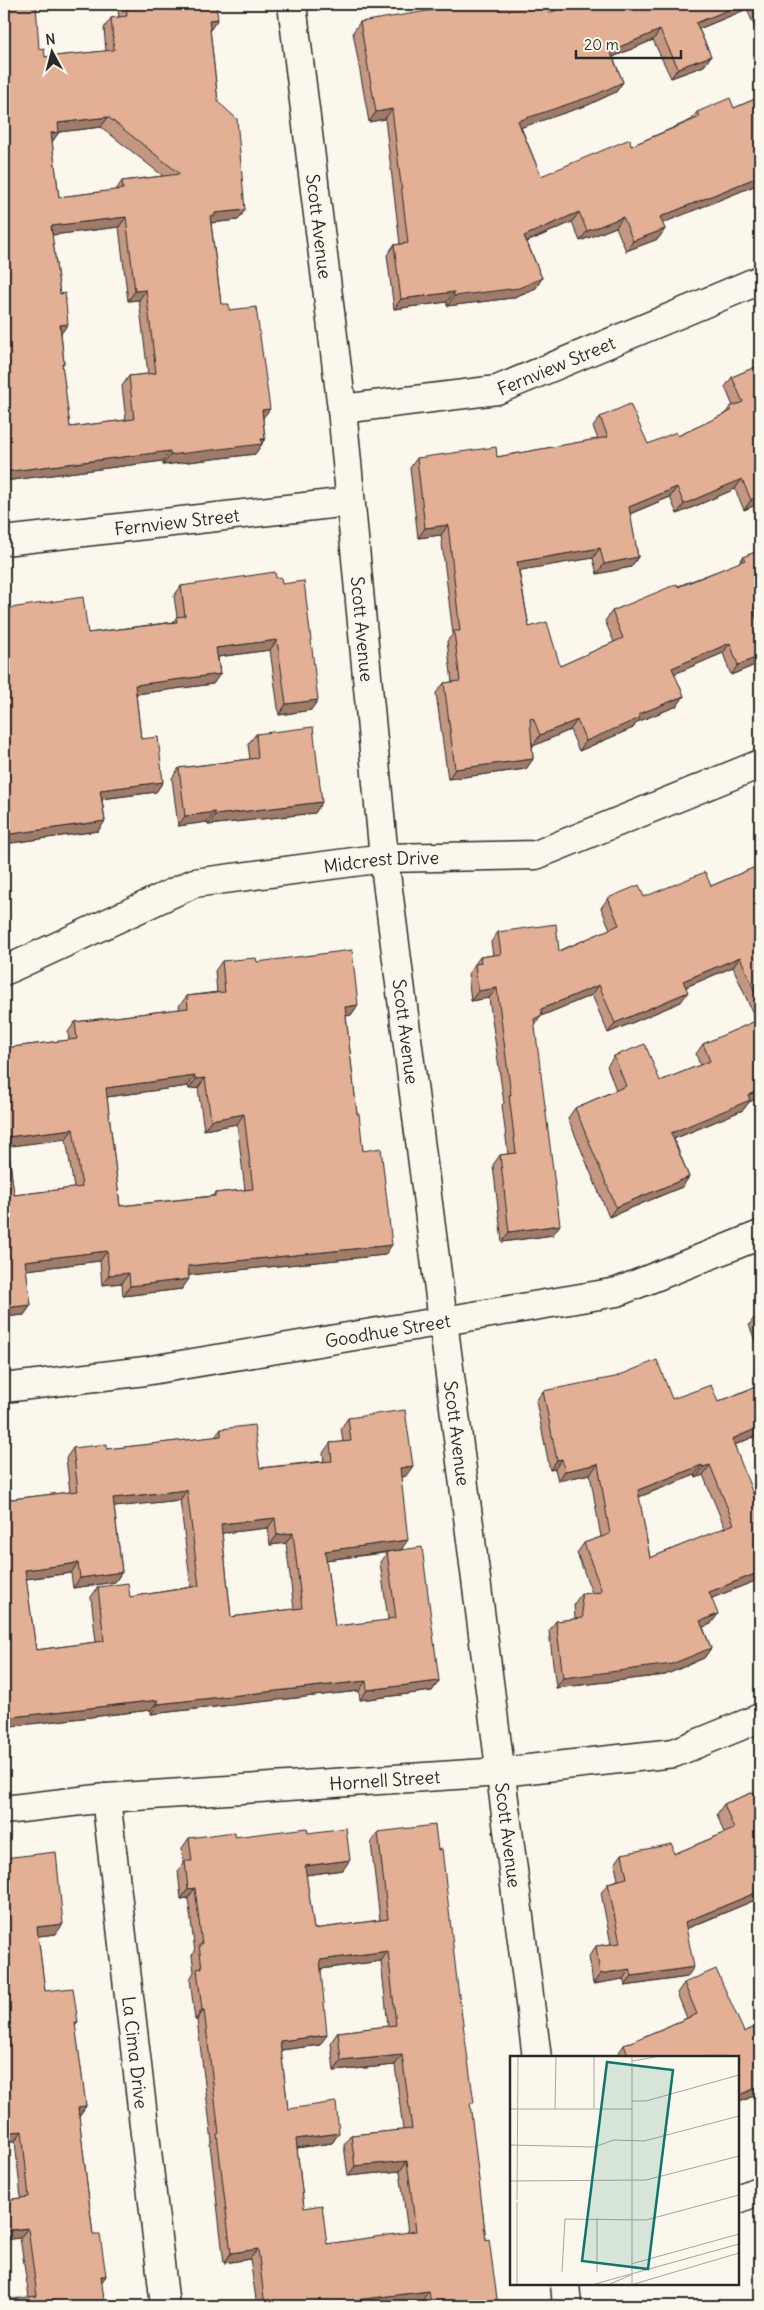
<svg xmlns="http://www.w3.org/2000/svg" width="764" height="2310" font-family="Delius,sans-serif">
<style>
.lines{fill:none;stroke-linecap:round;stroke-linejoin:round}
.minor-casing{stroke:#2b2b2b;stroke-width:31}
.minor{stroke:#fbf7ec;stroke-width:28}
.wall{fill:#c39781;stroke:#2b2b2b;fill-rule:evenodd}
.shaded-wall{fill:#9f7b69;stroke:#2b2b2b}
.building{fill:#e3b096;stroke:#2b2b2b;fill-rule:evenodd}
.labels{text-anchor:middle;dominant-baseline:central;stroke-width:4;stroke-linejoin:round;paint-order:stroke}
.street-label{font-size:18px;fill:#2b2b2b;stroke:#fbf7ec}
.inset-road{fill:none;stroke:#a8a59f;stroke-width:1}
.view{fill:#0f766e;fill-opacity:0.15;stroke:#0f766e;stroke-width:2.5}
.inset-edge{fill:none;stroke:#2b2b2b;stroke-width:2.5}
</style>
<rect width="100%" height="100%" fill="#fbf7ec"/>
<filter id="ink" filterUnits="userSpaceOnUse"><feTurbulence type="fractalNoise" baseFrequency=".02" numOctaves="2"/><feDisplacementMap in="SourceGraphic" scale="10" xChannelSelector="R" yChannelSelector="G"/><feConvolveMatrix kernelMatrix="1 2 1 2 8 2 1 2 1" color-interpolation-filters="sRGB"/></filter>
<g filter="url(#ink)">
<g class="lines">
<!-- minor casing -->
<g class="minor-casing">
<g id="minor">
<path id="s1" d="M292,4L342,409L384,858L537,2058"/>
<path id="s2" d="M342,409L497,390L760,280"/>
<path id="s3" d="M4,541L349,502"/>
<path id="s4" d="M4,971L194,883L384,858L536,855L760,764"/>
<path id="s5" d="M4,1388L145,1371L617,1292L760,1235"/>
<path id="s6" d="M106,1798L165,2306"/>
<path id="s7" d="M4,1810L106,1798L501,1772L674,1753L760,1718"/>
<path d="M738,2199L760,2190"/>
<path d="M565,2284L567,2306"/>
</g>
</g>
<!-- minor -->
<use href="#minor" class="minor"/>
</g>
<!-- wall -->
<path class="wall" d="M117,4H216L211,29H210L218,102L245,210L238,220L211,223L221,304L229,310L263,418V419L265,439L262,443V444L255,454L163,465V461L4,481L39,49L45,57L106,51L104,28L111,18L119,17ZM101,127L163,176L122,181L116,190L59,197L52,142L59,132ZM119,227L128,301L139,300L148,374L129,376L122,386L126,420L70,427L62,366L64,363L61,334L60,294L52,235Z
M572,4H760V40L747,9L699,29L711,56L704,66L671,78L653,40L613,57L623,82L616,92L588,105L521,127L541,176L631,146L691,120L697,112L734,108L760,97V186L759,184L662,223L665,229L658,239L626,251L616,227L580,241L572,222L527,242L542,278L536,288L512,298L447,306V302L394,309L387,255L394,245L400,244L385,119L369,122L353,32L360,22L549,13Z
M760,365V503L744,510L735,489L677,514L670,497L630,514L638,557L631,567L597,574L593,558L519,570L529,627L560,666L614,642L605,621L612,611L739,563L743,557L760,550L756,618L760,663L731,675L723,653L674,674L684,696L677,706L637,722L633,728L579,751L570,730L533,746L532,742L533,759L526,769L448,779L436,693L444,683L452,682L447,641L453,634L441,535L418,538L410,468L417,458L497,457L598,439L593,427L600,417L648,444L678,436L725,414L730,407L733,406L725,387L732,377Z
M276,578L282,584L311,710L279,715L270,650L218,657L220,674L213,684L136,694L141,739L163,782L156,792L102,799L105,821L98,831L4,844V609L88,633L173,622L177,617L174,596L181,586Z
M256,734L322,802L315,813L208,825L207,822L178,826L172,778L179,768L250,759L248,744Z
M760,865V1097L749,1102L743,1110L674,1139L689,1177L682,1187L609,1217L568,1118L575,1108L616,1090L607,1066L614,1056L660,1081L700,1065L696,1054L703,1044L756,1021L733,967L686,987L681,1002L608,1033L592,995L541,1016L534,1025L553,1235L502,1242L493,1165L500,1155L508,1154L502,1105L504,1103L489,998L471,1001L468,974L480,957L493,955L491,942L498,932L559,951L610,929L601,908L608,898L644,897L711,886Z
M222,961L257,962L358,1005L351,1015L346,1016L357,1114L363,1151L385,1255L189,1275L182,1289L123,1296L122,1283L102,1285L100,1261L26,1270L31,1305L24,1315L4,1317V1048L69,1040L68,1032L75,1022L180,1009L179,1006L187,996L217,992L215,971ZM188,1086L189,1089L198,1088L204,1130L237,1124L245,1190L215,1193L212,1196L120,1206L107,1097ZM66,1139L74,1188L14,1195L8,1146Z
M760,1313V1353L749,1325L756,1315Z
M760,1365V1434L735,1445L760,1579L712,1598L711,1624L703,1627L711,1648L704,1658L665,1675L556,1688L549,1631L556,1621L575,1619L574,1604L581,1594L592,1593L577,1553L584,1543L601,1537L590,1474L558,1481L555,1469L550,1470L536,1401L543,1391L718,1402L759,1385L754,1374ZM695,1475L696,1478L703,1475L725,1528L650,1558L639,1497Z
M348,1418L406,1476L401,1477L402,1550L439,1681L432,1691L360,1700L359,1691L151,1714V1710L4,1727V1500L70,1492L66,1458L73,1448L107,1449L215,1437L221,1429L260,1468L324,1461L323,1453L330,1443L343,1442L341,1428ZM180,1500L191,1587L130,1597L98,1587L91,1597L96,1642L36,1650L26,1579L71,1573L73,1588L115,1582L122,1572L114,1507ZM268,1528L270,1545L286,1543L294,1609L231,1617L222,1533ZM387,1552L380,1562L388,1619L386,1621L335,1626L326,1560L392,1552Z
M754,1792L760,1898L686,1929L687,1977L625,1986L623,1979L593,1984L589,1956L596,1946L611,1944L601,1893L608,1883L618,1880L615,1864L622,1854H674L724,1833L717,1814L724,1804Z
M378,1832L438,1850L486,2240L498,2306H423L422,2301L382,2306H257L250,2259L224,2263L210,2144L212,2141L197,2020H195L190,1979L194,1972L192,1955L195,1952L188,1898L181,1899L178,1871L184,1864L182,1848L189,1838L234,1837L308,1833L343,1870L306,1875L314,1929L380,1920L371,1843ZM381,1961L388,2026L338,2032L331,2042L334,2071L395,2065L403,2130L351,2135L344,2145L348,2176L400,2171L408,2233L327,2244L304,2208L297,2148L332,2143L339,2133L288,2109L281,2050L320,2045L321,1969Z
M4,1858L56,1934L38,1936L45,1991L78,2023L75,2026L86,2106L79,2116L93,2235L106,2276L101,2282L104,2300L99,2306H4L29,2297L20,2238L4,2240V2200L21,2198L15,2141Z
M684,1983L744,2032L760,2025V2093L738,2103V2058H618L617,2055L624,2045L687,2018L677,1993Z"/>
<!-- shaded-wall -->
<path class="shaded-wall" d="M743,4H751L747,9L689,33L696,23Z
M218,19L211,29L202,30L209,20Z
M660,30L653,40L603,61L610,51Z
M711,56L704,66L671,78L678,68Z
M623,82L616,92L588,105L511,131L518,121Z
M392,109L385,119L369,122L376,112Z
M108,117L101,127L51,133L58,123Z
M59,132L52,142L51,133Z
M760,176V182L759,184L653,227L660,217Z
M245,210L238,220L210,223V216L215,213Z
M579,212L572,222L517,246L524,236Z
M126,217L119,227L44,236L51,226Z
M623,217L616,227L580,241L587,231Z
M665,229L658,239L626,251L633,241Z
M542,278L536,288L512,298L447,306L454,296Z
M146,290L139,300L128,301L135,291Z
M454,292L447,302L394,309L401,299Z
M68,324L61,334L60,325Z
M270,409L263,418L255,420L262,410Z
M265,439L261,444H262L255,454L163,465L170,455Z
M170,451L163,461L4,481V472Z
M742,479L735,489L677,514L684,504Z
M677,487L670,497L622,517L629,507Z
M760,496V503L744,510L751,500Z
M448,525L441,535L418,538L425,528Z
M600,548L593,558L510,572L517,562Z
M638,557L631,567L597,574L604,564Z
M760,609V616L747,622L754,612Z
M277,640L270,650L209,658L216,648Z
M730,643L723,653L665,678L672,668Z
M760,656V663L731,675L738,665Z
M220,674L213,684L128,695L135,685Z
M684,696L677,706L637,722L633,728L579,751L586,741L639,714Z
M318,700L311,710L279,715L286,704Z
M577,720L570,730L533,746L540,735Z
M533,759L526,769L448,779L455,769Z
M163,782L156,792L93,800L100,790Z
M322,802L315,813L208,825L215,815Z
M215,812L207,822L178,826L185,816Z
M105,821L98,831L4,844V835Z
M740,957L733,967L676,991L683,981Z
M599,985L592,995L541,1016L535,1025L526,1029L541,1009Z
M497,988L489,998L471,1001L478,991Z
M688,992L681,1002L608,1033L615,1023Z
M358,1005L351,1015L338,1017L345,1007Z
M195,1076L188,1086L99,1098L106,1088Z
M205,1078L198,1088L189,1089L196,1079Z
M760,1090V1097L749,1102L743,1110L664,1143L671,1133L748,1095Z
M244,1114L237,1124L204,1130L211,1120Z
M73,1129L66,1139L4,1147L7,1137Z
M689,1177L682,1187L609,1217L616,1207Z
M560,1225L553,1235L502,1242L509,1232Z
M392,1245L385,1255L181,1276L188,1266Z
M107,1251L100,1261L18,1271L25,1261Z
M129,1273L122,1283L102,1285L109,1275Z
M189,1279L182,1289L123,1296L130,1286Z
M31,1305L24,1315L4,1317V1308Z
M760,1427V1434L725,1449L732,1439Z
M562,1459L555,1469L550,1470L557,1460Z
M598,1464L590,1474L558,1481L565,1471Z
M702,1465L695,1475L631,1500L638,1490Z
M710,1465L703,1475L696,1478L703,1467Z
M413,1466L406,1476L393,1478L400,1468Z
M187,1490L180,1500L106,1508L113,1498Z
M275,1518L268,1528L214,1534L221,1524Z
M293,1533L286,1543L270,1545L277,1535Z
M408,1540L401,1550L318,1561L325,1551Z
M78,1563L71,1573L18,1580L25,1570Z
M122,1572L115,1582L73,1588L80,1578Z
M760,1572V1579L702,1602L709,1592Z
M718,1614L711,1624L693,1631L700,1621Z
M711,1648L704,1658L665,1675L556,1688L563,1678Z
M366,1681L359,1691L151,1714L158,1704Z
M439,1681L432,1691L360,1700L367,1690Z
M158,1700L151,1710L4,1727V1718Z
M350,1860L343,1870L298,1876L305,1866Z
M195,1888L188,1898L181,1899L188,1889Z
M760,1891V1898L678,1932L685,1922Z
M63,1924L56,1934L30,1937L37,1927Z
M388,1951L381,1961L313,1970L320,1960Z
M694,1967L687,1977L625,1986L632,1976Z
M630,1969L623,1979L593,1984L600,1974Z
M202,2010H204L197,2020H195Z
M327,2035L320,2045L273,2051L280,2041Z
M402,2055L395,2065L334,2071L341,2061Z
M760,2086V2093L738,2103V2096Z
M86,2106L79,2116L78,2107Z
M22,2131L15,2141L4,2142V2133Z
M339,2133L332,2143L289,2149L296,2139Z
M407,2161L400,2171L348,2176L355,2166Z
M28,2228L20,2238L4,2240V2231Z
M258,2249L250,2259L224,2263L231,2253Z
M101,2276H106L99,2286Z
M429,2291L422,2301L382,2306H329L331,2303Z
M104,2300L99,2306H93L97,2301Z
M442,2303L440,2306H430L431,2305Z"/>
<!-- building -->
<path class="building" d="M4,4H36L39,49L44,48L45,57L114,50L111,18L127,16L126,4H216L218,19L209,20L218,102L237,119L245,210L215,213V216H210L221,304H229V310L256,307L270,409L262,410L265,439H261L262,444L170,455V451L4,472ZM108,117L180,174L122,181L123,189L59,197L51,133L59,132L58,123ZM126,217L135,291L146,290L156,373L129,376L134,419L70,427L62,363H64L60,325L68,324L65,293L60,294L51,226Z
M471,4H545L549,13L572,4H743L696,23L711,56L678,68L660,30L610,51L623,82L595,95L518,121L541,176L630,139L631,146L700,117L697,112L730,98L734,108L760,97V176L660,217L665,229L633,241L623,217L587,231L579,212L524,236L542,278L519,288L454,296V292L401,299L394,245L408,243L392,109L376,112L360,22Z
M756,4H760V13Z
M760,365V496L751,500L742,479L684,504L677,487L629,507L638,557L604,564L600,548L517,562L529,627L547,622L560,666L623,638L612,611L677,584L678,587L745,560L743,557L760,550V609L754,612L760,628V656L738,665L730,643L672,668L684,696L639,714L640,718L586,741L577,720L540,735L533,718L530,719L533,759L455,769L444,683L460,681L454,631H460L448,525L425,528L417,458L496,447L497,457L608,437L600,417L630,404L648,444L676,432L678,436L731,411L730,407L743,402L732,377Z
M275,572L276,578L281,577L282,584L304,581L318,700L286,704L277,640L216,648L220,674L135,685L141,739L158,737L163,782L100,790L105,821L4,835V609L83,597L88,633L177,622L176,617L185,616L181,586Z
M313,727L322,802L215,815V812L185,816L179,768L258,758L256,734Z
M760,865V1004L740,957L683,981L688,992L615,1023L599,985L541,1009L542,1015L534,1019L560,1225L509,1232L500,1155L516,1153L509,1095H511L497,988L478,991L475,964L481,963L480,957L501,954L498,932L556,924L559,951L619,925L608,898L639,885L644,897L705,872L711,886Z
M352,950L358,1005L345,1007L357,1114H359L363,1151L381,1148L392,1245L188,1266L189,1279L130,1286L129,1273L109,1275L107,1251L25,1261L31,1305L4,1308V1048L77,1039L75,1022L188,1008L187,996L225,992L222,961L256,958L257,962ZM195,1076L196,1079L205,1078L211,1120L244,1114L253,1189L215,1193V1196L120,1206L106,1088ZM73,1129L82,1187L14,1195L7,1137Z
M760,1019V1090L748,1095L750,1100L671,1133L689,1177L616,1207L575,1108L626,1086L614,1056L645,1044L660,1081L710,1061L703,1044Z
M760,1313V1326L756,1315Z
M657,1360L672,1399L711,1385L718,1402L760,1385V1427L732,1439L760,1512V1572L709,1592L718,1614L700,1621L711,1648L672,1664L563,1678L556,1621L583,1618L581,1594L602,1592L584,1543L610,1534L598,1464L565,1471L562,1459L557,1460L543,1391L615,1377ZM702,1465L703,1467L710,1465L734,1524L650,1558L638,1490Z
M405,1410L413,1466L400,1468L408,1540L325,1551L335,1626L388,1620V1619L396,1618L387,1552L422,1547L439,1681L367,1690L366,1681L158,1704V1700L4,1718V1500L78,1491L73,1448L107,1444V1449L221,1436V1429L254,1425L260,1468L332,1461L330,1443L351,1441L348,1418ZM187,1490L199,1586L130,1597L128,1583L98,1587L104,1641L36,1650L25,1570L78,1563L80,1578L122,1572L113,1498ZM275,1518L277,1535L293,1533L302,1608L231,1617L221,1524Z
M754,1792L755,1795L760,1793V1891L685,1922L694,1967L632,1976L630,1969L600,1974L596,1946L620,1943L608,1883L627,1878L622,1854L672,1844L674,1854L734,1829L724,1804Z
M435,1825L438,1850L442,1849L457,1981L474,2103H470L486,2240L489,2239L498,2306H443L442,2303L431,2305L429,2291L331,2303L332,2306H265L258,2249L231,2253L217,2134L219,2133L204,2010H202L197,1969L202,1968L199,1945H202L195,1888L188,1889L185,1861H192L189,1838L234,1832V1837L307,1828L308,1833L346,1828L350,1860L305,1866L314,1929L388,1919L378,1832ZM388,1951L396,2025L338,2032L341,2061L402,2055L412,2129L351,2135L355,2166L407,2161L416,2231L327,2244L322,2205L304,2208L296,2139L339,2133L336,2102L288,2109L280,2041L327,2035L320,1960Z
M56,1852L63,1924L37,1927L45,1991L73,1988L78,2023H75L86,2106L78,2107L93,2235H100L106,2276H101L104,2300L97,2301V2306H4V2300L37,2296L28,2228L4,2231V2200L29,2197L22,2131L4,2133V1858Z
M716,1969L744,2032L760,2025V2086L738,2096V2058H629L624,2045L697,2014L684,1983Z"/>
</g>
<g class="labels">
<!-- street labels -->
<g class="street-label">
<text stroke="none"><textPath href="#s1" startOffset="224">Scott Avenue</textPath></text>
<text stroke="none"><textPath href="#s2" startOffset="220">Fernview Street</textPath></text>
<text stroke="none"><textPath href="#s3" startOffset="174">Fernview Street</textPath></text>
<text stroke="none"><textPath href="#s1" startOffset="629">Scott Avenue</textPath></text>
<text stroke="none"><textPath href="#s4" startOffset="398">Midcrest Drive</textPath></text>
<text stroke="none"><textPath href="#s1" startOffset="1034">Scott Avenue</textPath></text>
<text stroke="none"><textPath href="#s5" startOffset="388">Goodhue Street</textPath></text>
<text stroke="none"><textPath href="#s1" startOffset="1439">Scott Avenue</textPath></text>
<text stroke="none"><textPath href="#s7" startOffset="382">Hornell Street</textPath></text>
<text stroke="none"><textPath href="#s1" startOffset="1844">Scott Avenue</textPath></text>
<text stroke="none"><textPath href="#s6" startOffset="256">La Cima Drive</textPath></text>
</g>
</g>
<!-- overview -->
<g transform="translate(510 2056)">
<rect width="229" height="229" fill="#fbf7ec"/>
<path class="inset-road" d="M84,0V52M122,5L151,0M122,45H136L229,19M0,53H122M45,53L46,0M0,89L84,91L104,84L134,85L229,60M0,125L136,124L229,100M7,144L8,0M121,208L229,178M52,216L55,163L136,164L229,139M87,216V162M7,228V146M85,228L229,188M100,228L121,219M122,228V0M124,228L229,197"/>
<path class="view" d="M97,6L163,14L138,213L72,205Z"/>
<rect width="229" height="229" class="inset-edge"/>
</g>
<!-- margin -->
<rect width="764" height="2310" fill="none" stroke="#fbf7ec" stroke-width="20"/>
<rect x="10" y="10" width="744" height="2290" fill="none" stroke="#2b2b2b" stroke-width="2" filter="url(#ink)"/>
<!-- north arrow -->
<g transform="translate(52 52) rotate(353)" stroke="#fbf7ec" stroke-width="4" paint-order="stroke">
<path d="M0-4L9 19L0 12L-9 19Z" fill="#2b2b2b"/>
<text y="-8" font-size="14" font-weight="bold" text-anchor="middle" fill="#2b2b2b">N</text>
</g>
<!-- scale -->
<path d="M576 50v8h105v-8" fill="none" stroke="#2b2b2b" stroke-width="2.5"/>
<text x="584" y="50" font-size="15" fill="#2b2b2b" stroke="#fbf7ec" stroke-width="4" paint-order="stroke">20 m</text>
</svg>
